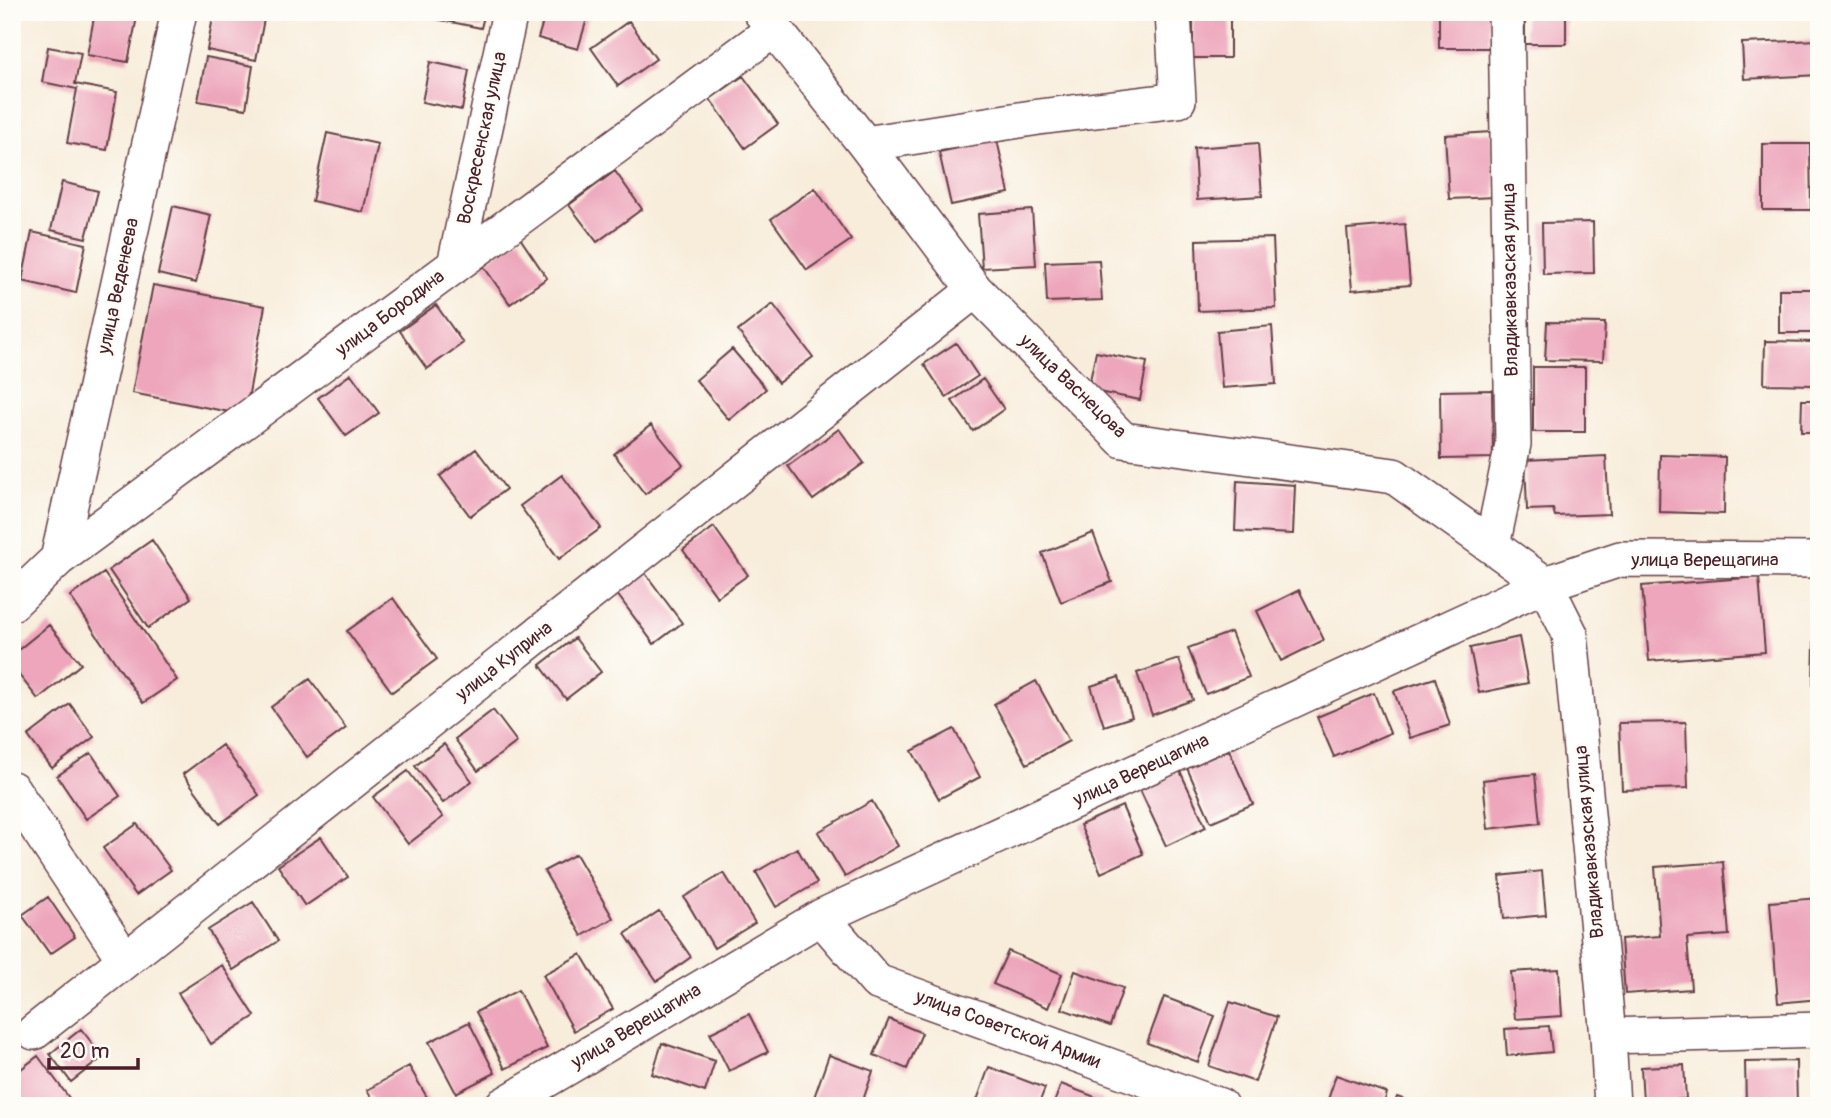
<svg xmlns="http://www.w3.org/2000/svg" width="1831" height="1118" font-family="Pangolin,sans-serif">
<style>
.building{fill:#eda6bb}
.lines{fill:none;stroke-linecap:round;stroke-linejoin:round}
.street-casing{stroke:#643e45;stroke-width:38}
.street{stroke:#fff;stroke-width:35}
.labels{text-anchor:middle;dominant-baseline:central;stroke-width:6;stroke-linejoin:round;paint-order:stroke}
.street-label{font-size:19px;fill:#4a1f2b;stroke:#fdfcf7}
</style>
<rect width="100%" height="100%" fill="#fdfcf7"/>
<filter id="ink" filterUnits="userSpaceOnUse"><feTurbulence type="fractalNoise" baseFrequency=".0143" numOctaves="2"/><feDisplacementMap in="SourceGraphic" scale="14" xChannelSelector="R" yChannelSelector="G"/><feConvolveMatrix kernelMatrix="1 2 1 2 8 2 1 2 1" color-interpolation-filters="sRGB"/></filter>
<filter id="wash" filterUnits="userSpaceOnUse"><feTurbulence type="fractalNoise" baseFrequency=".00686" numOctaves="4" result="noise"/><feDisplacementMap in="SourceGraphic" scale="28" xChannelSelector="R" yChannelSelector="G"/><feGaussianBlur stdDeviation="1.57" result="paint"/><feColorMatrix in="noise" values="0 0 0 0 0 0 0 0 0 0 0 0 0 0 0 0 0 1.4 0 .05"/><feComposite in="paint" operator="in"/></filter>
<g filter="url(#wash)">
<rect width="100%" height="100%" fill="#f8eddb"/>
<g id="blocks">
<!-- building -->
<path class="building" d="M95,12H138L128,62L87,55Z
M214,12H256L265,14L256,60L207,50Z
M432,12H485L481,28L431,18Z
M546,12H589L578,49L538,38Z
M1439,12H1489V48H1439Z
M1525,12H1566V44H1525Z
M1193,16H1230V58H1193Z
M629,21L656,59L618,86L591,48Z
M1819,40V75L1744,79L1742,43Z
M48,47L81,53L75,84L117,92L107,150L67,143L77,89L42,82Z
M206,57L253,66L246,109L198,101Z
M430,62L469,70L462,110L422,102Z
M743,76L778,124L745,148L710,99Z
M1491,132L1496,197L1449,199L1445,135Z
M327,133L378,144L363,212L312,201Z
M997,140L1009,193L951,205L939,152Z
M1258,143L1262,196L1197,200L1194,148Z
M1763,144H1810L1811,210H1763Z
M615,171L642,209L597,242L569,205Z
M62,182L98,191L86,238L51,230Z
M815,188L851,240L807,270L771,219Z
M173,206L211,215L196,283L158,274Z
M1032,210L1036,265L982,268L978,214Z
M1593,222L1594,273L1543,274L1542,223Z
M1405,224L1410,285L1352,290L1347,229Z
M32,232L86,244L76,293L22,281Z
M520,238L547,278L510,304L482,264Z
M1273,238L1276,308L1198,311L1196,240Z
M1099,260L1102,300L1047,302L1045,262Z
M153,285L265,306L245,415L132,393Z
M1779,289H1819V333H1779Z
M773,304L813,357L778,383L738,331Z
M436,305L463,343L427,369L400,331Z
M1547,322L1605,323L1603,361L1545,360Z
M1272,326L1276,384L1222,388L1217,331Z
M1765,341L1813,342V385L1764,384Z
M956,343L978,376L946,397L924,364Z
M732,349L766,389L729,420L696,380Z
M1096,352L1147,362L1140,400L1088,390Z
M1533,367H1585V432H1533Z
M351,374L379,413L346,436L318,398Z
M983,379L1004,409L973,431L952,401Z
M1492,390L1493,458L1441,459L1440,391Z
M1802,400H1819V432H1801Z
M651,425L683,465L645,494L614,454Z
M839,429L864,463L813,500L788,466Z
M476,449L506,489L470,516L440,476Z
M1660,455L1725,457L1724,514L1659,512Z
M1606,456L1609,514L1555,516L1553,509L1527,510L1525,460Z
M562,475L601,528L559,559L520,506Z
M1237,481L1295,485L1293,534L1235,531Z
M714,527L748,575L717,597L683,550Z
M1093,533L1112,582L1061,602L1042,553Z
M152,540L191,598L148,628L109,570Z
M104,573L177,680L143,703L70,596Z
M645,573L682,623L654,644L617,594Z
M1759,577L1765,652L1649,661L1642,586Z
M1299,590L1324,640L1281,661L1257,611Z
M393,598L437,659L392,692L347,631Z
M1815,603H1819V686L1813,685Z
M49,625L81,664L38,699L12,666V655Z
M1231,632L1249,677L1206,694L1188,648Z
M1519,637L1528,683L1479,693L1470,648Z
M575,638L601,672L566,699L540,665Z
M1179,659L1193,700L1152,715L1137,673Z
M1119,677L1132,717L1104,726L1091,686Z
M1435,678L1450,725L1410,738L1394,691Z
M310,679L346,728L307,757L271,707Z
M1036,681L1069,741L1027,764L994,704Z
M1374,693L1390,733L1334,757L1317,717Z
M70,704L94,737L52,768L28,736Z
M493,710L517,742L478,771L455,739Z
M1686,722L1688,788L1622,790L1619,723Z
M954,729L980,777L939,799L912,751Z
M444,744L472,781L443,803L415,766Z
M222,745L259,795L220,824L183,774Z
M1229,750L1253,804L1211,822L1187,768Z
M91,753L120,796L86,819L57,776Z
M408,771L443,817L408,844L373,797Z
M1180,771L1206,827L1166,846L1140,790Z
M1535,774L1540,823L1488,829L1483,780Z
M872,801L898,846L845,877L818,832Z
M1122,806L1143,854L1101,873L1080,825Z
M137,824L171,870L136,895L103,848Z
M321,837L348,877L305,906L278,866Z
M797,848L817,883L776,907L756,872Z
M576,854L613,918L582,936L544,871Z
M1723,862L1729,935L1687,938L1691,989L1625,994L1621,939L1660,936L1655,867Z
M1542,871L1546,915L1504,919L1500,876Z
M724,873L755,923L714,948L684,897Z
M48,897L75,937L50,954L22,915Z
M1819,898V999L1778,1003L1770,902Z
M253,902L278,941L233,970L208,930Z
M659,911L691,957L657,981L625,934Z
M1008,951L1062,974L1048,1008L993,984Z
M581,954L613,1009L574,1031L543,975Z
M222,965L255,1016L211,1044L178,993Z
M1559,969L1562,1016L1515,1019L1511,972Z
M1075,971L1123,988L1110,1026L1062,1009Z
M518,990L547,1048L505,1069L476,1012Z
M1164,997L1215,1016L1198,1062L1147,1043Z
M1230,1002L1277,1017L1255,1082L1209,1066Z
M749,1014L768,1052L729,1071L710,1033Z
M889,1019L922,1033L907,1069L874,1055Z
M469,1022L495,1073L456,1093L429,1042Z
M1549,1026L1552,1052L1507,1056L1505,1029Z
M81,1029L103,1057L71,1082L50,1054Z
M662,1043L715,1061L705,1092L652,1074Z
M829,1055L873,1071L861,1106H811Z
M38,1056L75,1106H20L12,1096V1076Z
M1796,1061L1797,1106H1746L1745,1062Z
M1684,1065L1686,1099L1643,1102L1641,1067Z
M409,1066L432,1106H377L367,1090Z
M989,1067L1045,1088L1038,1106H975Z
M1336,1075L1387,1093L1383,1106H1326Z
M1061,1084L1103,1100L1101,1106H1053Z
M1397,1097L1421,1105V1106H1394Z"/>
</g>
</g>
<g filter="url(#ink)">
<use href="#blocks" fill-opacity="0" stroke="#643e45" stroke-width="2"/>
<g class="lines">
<!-- street casing -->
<g class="street-casing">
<path id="street" d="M761,12L865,144L975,290L1123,440L1394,476L1545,584L1570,634L1608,1036L1612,1106
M865,144L1039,117L1178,100L1173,12
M455,265L510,12
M1492,546L1513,444L1506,12
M58,559L179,12
M12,603L58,559L773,30
M12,789L125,960
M821,917L877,982L1220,1106
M34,1032L975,290
M1608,1036L1819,1030
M502,1106L821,917L1545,584L1620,559L1819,560"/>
</g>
<!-- street -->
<use href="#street" class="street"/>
</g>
</g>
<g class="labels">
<!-- street labels -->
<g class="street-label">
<text transform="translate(482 138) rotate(-78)">Воскресенская улица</text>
<text transform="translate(1510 280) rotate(-91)">Владикавказская улица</text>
<text transform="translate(118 286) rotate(-78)">улица Веденеева</text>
<text transform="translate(390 313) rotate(-37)">улица Бородина</text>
<text transform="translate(1073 386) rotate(44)">улица Васнецова</text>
<text x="1705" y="560">улица Верещагина</text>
<text transform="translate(504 661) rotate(-38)">улица Куприна</text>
<text transform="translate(1141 770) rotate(-25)">улица Верещагина</text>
<text transform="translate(1589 842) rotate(-95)">Владикавказская улица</text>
<text transform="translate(636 1026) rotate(-31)">улица Верещагина</text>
<text transform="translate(1008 1029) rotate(20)">улица Советской Армии</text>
</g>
</g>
<!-- margin -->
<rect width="1831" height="1118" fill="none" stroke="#fdfcf7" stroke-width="42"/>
<!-- scale -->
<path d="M49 1058v10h89v-10" fill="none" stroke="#4a1f2b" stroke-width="3.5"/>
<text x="60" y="1058" font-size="21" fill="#4a1f2b" stroke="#fdfcf7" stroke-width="5" paint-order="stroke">20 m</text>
</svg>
